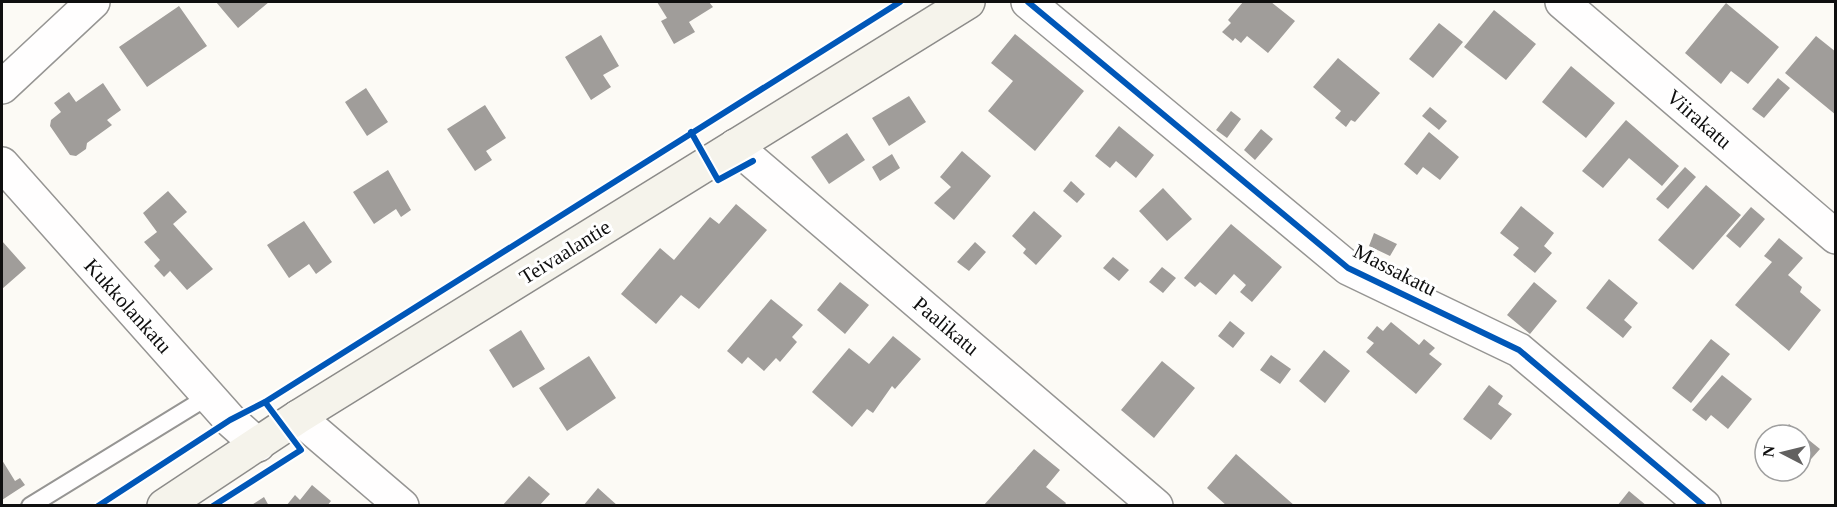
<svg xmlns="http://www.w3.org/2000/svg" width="1837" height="507" font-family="Georgia,serif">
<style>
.building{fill:#a09d9a}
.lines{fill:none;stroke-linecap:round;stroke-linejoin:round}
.lane-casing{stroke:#969593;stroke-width:20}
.street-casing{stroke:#969593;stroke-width:36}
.secondary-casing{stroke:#8c8b89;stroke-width:36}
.lane{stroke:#fffefe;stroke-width:16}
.street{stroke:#fffefe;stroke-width:33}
.secondary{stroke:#f5f3eb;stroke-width:33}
.cycleway-casing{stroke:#fff;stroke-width:10}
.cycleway{stroke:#0057b8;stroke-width:6}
.labels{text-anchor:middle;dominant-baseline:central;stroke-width:6;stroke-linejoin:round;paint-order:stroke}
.street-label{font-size:21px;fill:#0f0f0f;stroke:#fff}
</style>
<rect width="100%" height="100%" fill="#fcfaf5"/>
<!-- building -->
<path class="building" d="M216,2H269L238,28Z
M657,2H709L713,7L689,22L695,32L674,44L661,21L667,18Z
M1243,2H1271L1295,21L1268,53L1247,36L1241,43L1235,38L1233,41L1222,32L1231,23L1228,20Z
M1726,3L1779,47L1748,84L1731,71L1721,84L1685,53Z
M179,6L207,46L147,87L119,47Z
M1494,10L1536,44L1506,80L1464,47Z
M1439,23L1463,42L1433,78L1409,59Z
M1015,34L1084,91L1035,151L988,111L1013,81L991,63Z
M601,35L619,66L603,75L611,87L591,100L565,57Z
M1816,36L1836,52V115L1785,73Z
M1338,58L1380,93L1355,122L1351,120L1346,127L1335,118L1341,111L1313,87Z
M1571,66L1615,103L1586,138L1542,102Z
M1778,78L1790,88L1764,118L1752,109Z
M103,83L121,110L107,120L112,125L87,143L86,149L76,156L70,155L50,126L51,120L61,112L54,103L69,92L76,102Z
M366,88L388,122L367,136L345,102Z
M909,96L926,122L889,146L872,118Z
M485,105L506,138L486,151L492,160L475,171L447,129Z
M1430,107L1447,121L1439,130L1422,116Z
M1231,111L1241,119L1227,138L1216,130Z
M1626,120L1679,166L1662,186L1629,158L1603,188L1582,171Z
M1119,126L1154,155L1136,178L1116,161L1110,168L1095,156Z
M1261,129L1273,139L1255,160L1244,150Z
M1429,132L1459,157L1440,180L1423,167L1417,175L1404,164Z
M847,133L865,160L829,184L811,157Z
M962,151L991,176L954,220L934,203L951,187L940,177Z
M892,154L900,168L880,181L872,167Z
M1685,167L1696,177L1668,209L1656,199Z
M388,170L411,210L401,217L396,209L374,224L353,192Z
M1071,181L1085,194L1077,203L1063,191Z
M1706,185L1741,215L1693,270L1658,240Z
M1163,188L1192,219L1167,241L1139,211Z
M168,191L187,212L173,224L213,269L187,290L170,271L164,277L154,266L160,260L144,242L157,232L143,213Z
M736,204L767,230L699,309L681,295L656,324L621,294L660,248L674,260L710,217L719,224Z
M1521,206L1554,233L1544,246L1552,253L1535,273L1513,255L1519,248L1500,233Z
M1751,207L1765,219L1740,248L1726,236Z
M1034,211L1062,236L1036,265L1023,253L1026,249L1012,236Z
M304,221L332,262L316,274L309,264L289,278L267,245Z
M1231,224L1282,267L1252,302L1240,292L1246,285L1234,274L1216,295L1200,282L1195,287L1184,278Z
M1374,233L1397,244L1390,256L1369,246Z
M1779,238L1803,258L1788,275L1802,287L1800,292L1821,310L1789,351L1735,305L1772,262L1764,256Z
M2,241L26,268L2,289Z
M975,242L986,252L969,271L957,262Z
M1113,257L1129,270L1119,281L1103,268Z
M1162,267L1176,278L1163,293L1149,282Z
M1609,279L1638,303L1624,320L1632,327L1623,338L1586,308Z
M840,282L869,305L845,334L817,310Z
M1534,282L1557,301L1530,334L1507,315Z
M771,299L803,325L792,337L797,342L780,362L776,358L764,371L748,357L742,364L727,351Z
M1230,321L1245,333L1233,348L1218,336Z
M1391,322L1419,345L1424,339L1435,348L1429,354L1442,364L1416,394L1366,352L1374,343L1367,338L1377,326L1383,331Z
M521,330L545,369L513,388L489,350Z
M893,336L921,359L895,389L892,386L873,413L867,409L852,427L812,392L849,348L869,364Z
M1711,339L1730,354L1691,403L1672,388Z
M1324,350L1350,371L1325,403L1299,381Z
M1271,355L1291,369L1280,384L1260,370Z
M589,356L616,398L567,431L539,388Z
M1162,361L1195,388L1154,438L1121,410Z
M1722,375L1752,399L1728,429L1711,415L1706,421L1692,410Z
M1489,385L1503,396L1498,404L1512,414L1491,440L1463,419Z
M1789,424L1820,449L1796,476L1790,471H1801V435H1780Z
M1034,449L1060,470L1046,487L1066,503L1064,506H983Z
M1236,454L1295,506H1227L1207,488Z
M2,460L15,481L20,478L25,485L2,500Z
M529,476L550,494L539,506H502Z
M312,485L331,501L327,506H286L295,495L300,500Z
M598,488L618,506H583Z
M1629,491L1647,506H1617Z
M264,497L269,506H250Z"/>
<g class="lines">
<!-- lane casing -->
<g class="lane-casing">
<path id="lane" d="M30,506L209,396"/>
</g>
<!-- street casing -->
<g class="street-casing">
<path id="street" d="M1028,2L1348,268L1519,350L1704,506
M1562,2L1836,237
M2,87L93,2
M735,146L1156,506
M2,164L230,420L258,445
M298,417L402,506"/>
</g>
<!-- secondary casing -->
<g class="secondary-casing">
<path id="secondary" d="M164,506L298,417L968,2"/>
</g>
<!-- lane -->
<use href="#lane" class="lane"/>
<!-- street -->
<use href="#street" class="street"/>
<!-- secondary -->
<use href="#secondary" class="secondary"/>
<!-- cycleway casing -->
<g class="cycleway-casing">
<path id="cycleway" d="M1028,2L1348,268L1519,350L1704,506
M691,132L718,180L753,161
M98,506L230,420L265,402L900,2
M213,506L301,450L265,402"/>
</g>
<!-- cycleway -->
<use href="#cycleway" class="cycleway"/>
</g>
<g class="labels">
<!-- street labels -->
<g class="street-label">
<text transform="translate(1699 119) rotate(41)">Viirakatu</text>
<text transform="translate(565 252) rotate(-32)">Teivaalantie</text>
<text transform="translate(1395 270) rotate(27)">Massakatu</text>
<text transform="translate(128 306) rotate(48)">Kukkolankatu</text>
<text transform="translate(946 326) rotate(40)">Paalikatu</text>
</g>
</g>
<!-- border -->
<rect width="1837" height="507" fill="none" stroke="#0f0f0f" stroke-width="6"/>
<!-- north arrow -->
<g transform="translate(1783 453) rotate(277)"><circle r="28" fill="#ffffff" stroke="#9f9f9f" stroke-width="1.5"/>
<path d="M0-4.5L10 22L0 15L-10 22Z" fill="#626160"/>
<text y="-9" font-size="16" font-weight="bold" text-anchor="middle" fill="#0f0f0f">N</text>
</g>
</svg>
